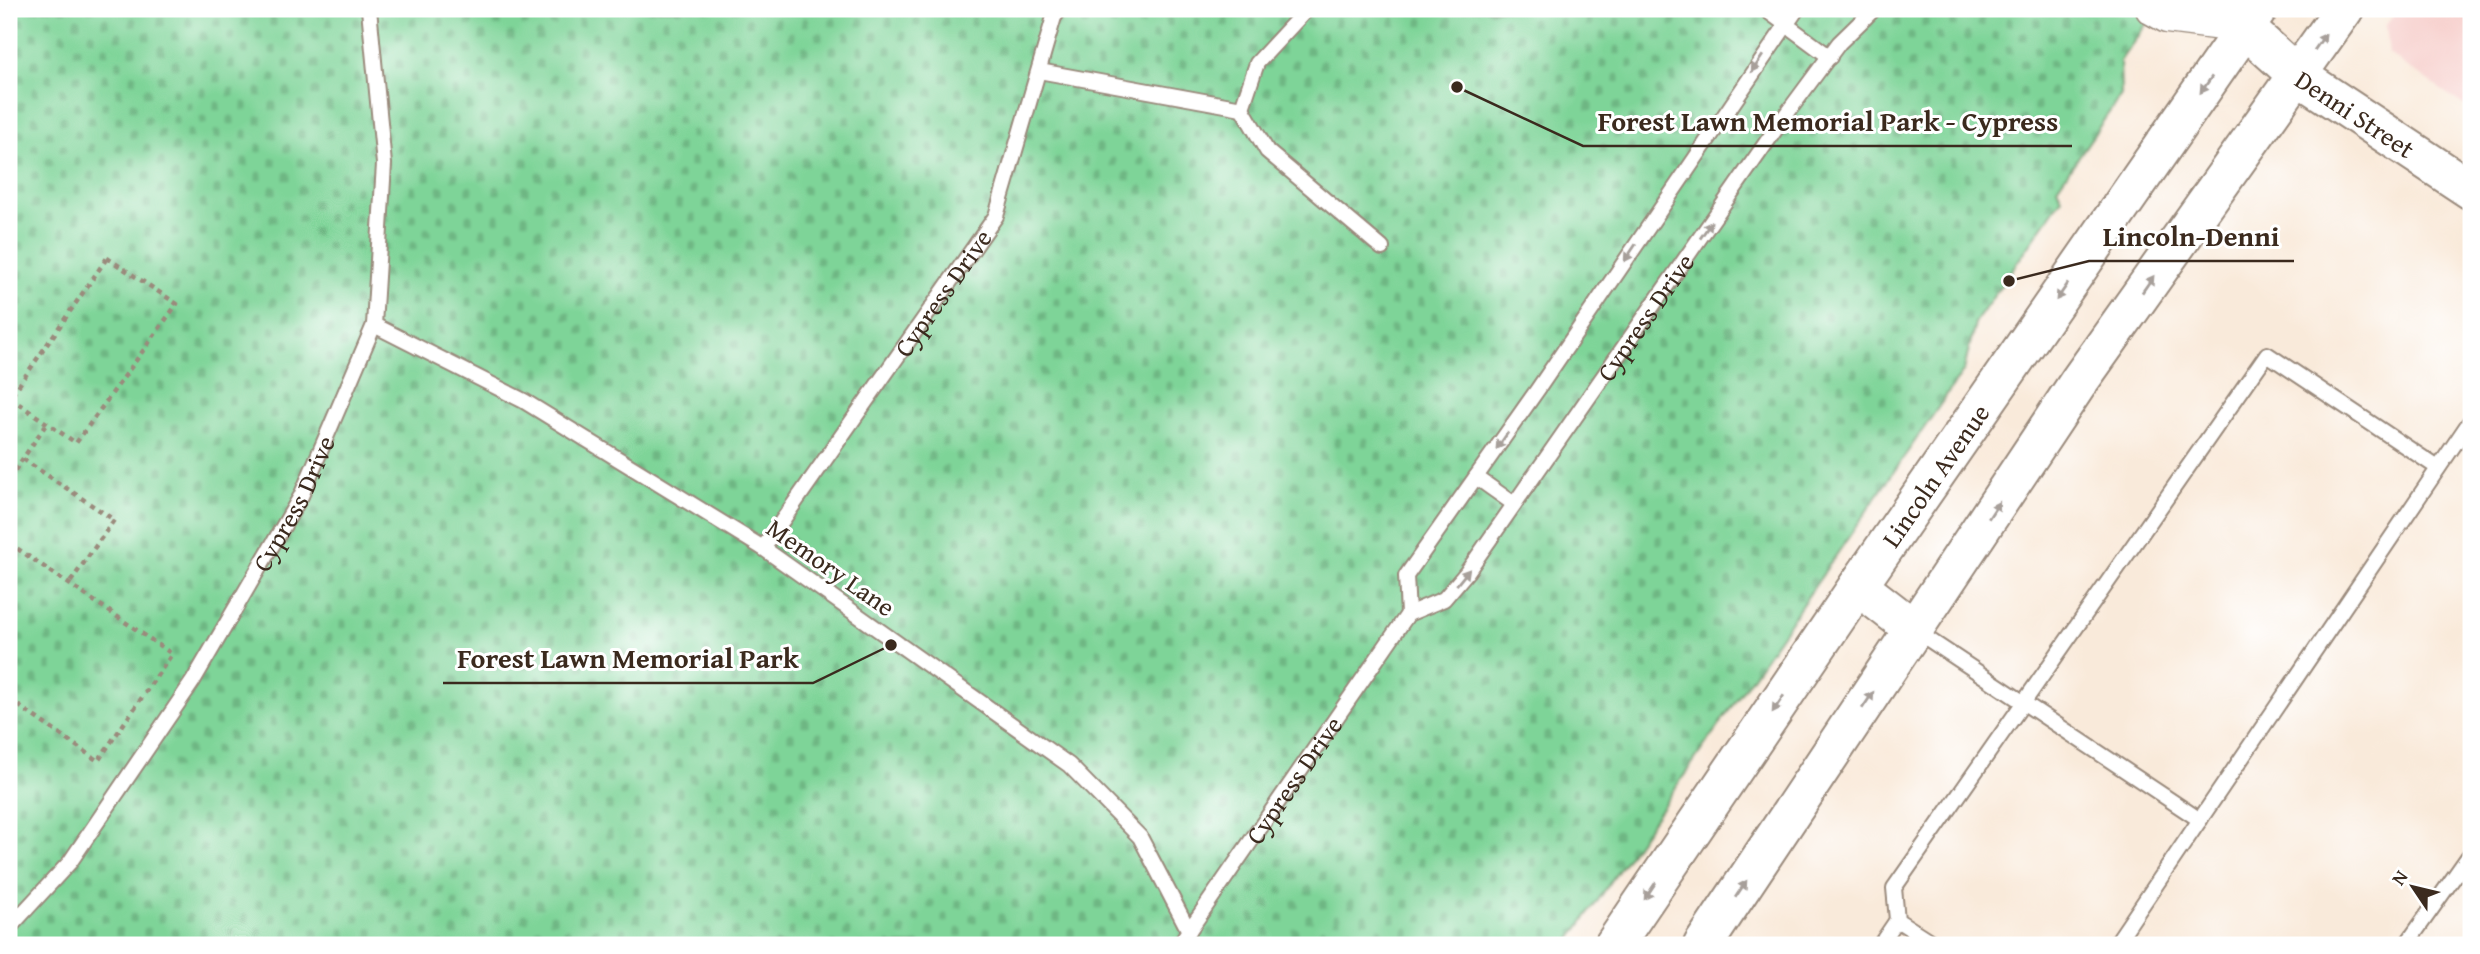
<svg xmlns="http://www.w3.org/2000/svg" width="2480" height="954" font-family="'Gentium Book Plus',serif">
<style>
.built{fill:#f7d0cd}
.cemetery{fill:url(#cemetery-stones);stroke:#5c7f5b;stroke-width:2}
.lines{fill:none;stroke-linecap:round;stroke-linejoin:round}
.service-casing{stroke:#9a8a7c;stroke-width:18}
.minor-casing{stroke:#9a8a7c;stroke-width:33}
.secondary-casing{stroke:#9a8a7c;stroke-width:42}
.primary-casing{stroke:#9a8a7c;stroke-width:42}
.path{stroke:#9a8a7c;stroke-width:4.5;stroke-dasharray:5 5;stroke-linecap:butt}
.service{stroke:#fff;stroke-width:14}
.minor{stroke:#fff;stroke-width:30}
.secondary{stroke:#fff;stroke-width:38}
.primary{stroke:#fff;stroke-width:38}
.oneway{fill:#a79f9a}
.labels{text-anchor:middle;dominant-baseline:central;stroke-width:6;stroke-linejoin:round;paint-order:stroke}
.street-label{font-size:26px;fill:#3b2a1e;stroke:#fff}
.leader{fill:none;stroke:#3b2a1e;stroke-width:2.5}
.callout-dot{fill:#3b2a1e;stroke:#fff;stroke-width:2.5}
.callout-label{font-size:28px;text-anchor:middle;font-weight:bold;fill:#3b2a1e;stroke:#fff;stroke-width:6;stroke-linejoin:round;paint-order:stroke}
</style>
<defs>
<pattern id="cemetery-stones" width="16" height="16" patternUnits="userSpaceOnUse" patternTransform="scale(1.75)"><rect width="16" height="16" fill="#7ed498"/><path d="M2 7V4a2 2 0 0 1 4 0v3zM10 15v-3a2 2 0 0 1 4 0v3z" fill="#6eb683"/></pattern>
</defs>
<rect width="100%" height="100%" fill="#fff"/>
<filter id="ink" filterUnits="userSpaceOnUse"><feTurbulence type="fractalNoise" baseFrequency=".0143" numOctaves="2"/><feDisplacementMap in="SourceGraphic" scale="14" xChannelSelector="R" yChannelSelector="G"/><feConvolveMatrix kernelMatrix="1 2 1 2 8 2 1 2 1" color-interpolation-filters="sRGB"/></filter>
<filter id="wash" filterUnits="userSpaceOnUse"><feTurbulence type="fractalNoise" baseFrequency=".00686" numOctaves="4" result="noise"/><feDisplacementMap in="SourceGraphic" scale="28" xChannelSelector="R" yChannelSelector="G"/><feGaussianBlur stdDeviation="1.57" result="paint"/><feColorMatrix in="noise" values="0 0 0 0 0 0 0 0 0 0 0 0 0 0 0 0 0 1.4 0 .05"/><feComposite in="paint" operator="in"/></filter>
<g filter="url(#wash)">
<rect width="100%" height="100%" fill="#f9eada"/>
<!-- built -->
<path class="built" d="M2399,9H2471V110L2389,54L2386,25Z"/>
<!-- cemetery -->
<path class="cemetery" d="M9,9H2157L2120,61L2121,95L2057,188L2062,198L1975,323L1964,370L1567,945H9Z"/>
</g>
<g filter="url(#ink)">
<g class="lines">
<!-- service casing -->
<g class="service-casing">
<g id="service">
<path d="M1307,9L1257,63L1242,108L1267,151L1382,248"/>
<path d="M1765,9L1830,57"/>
<path d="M1039,71L1242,108"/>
<path d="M374,325L524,401L763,548L1069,765L1140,837L1189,931"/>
<path d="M1476,477L1514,504"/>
<path id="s1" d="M763,548L996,216L1054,17L1060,9"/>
<path d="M1408,614L1406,576L1538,389L1797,9"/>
<path d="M1916,631L2200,820"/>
<path id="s2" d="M9,928L70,862L193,681L301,496L374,325L384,164L369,9"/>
<path id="s3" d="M1179,945L1408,614L1444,599L1467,572L1782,120L1839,43L1874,9"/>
<path d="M1880,945L1897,920"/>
<path d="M1936,945L1897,920L1894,888L2267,354L2438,468"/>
<path d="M2115,945L2471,420"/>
<path d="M2406,945L2471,853"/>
</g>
</g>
<!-- minor casing -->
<g class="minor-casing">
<path id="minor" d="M2151,9L2167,18L2245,28"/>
</g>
<!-- secondary casing -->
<g class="secondary-casing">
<g id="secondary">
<path id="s4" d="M2245,28L2297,75L2471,190"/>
</g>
</g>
<!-- primary casing -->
<g class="primary-casing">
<g id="primary">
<path d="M1858,586L1915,630"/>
<path id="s5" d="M1614,945L1858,586L2258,9"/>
<path d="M1703,945L2080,380L2344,9"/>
</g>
</g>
<!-- path -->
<path class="path" d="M107,258L177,304L76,443L10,398Z
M23,459L114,520L69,584
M9,479L47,423
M9,543L172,654L98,761L9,699"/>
<!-- service -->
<use href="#service" class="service"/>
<!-- minor -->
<use href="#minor" class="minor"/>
<!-- secondary -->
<use href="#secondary" class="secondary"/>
<!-- primary -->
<use href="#primary" class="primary"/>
</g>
<!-- one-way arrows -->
<defs><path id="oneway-solid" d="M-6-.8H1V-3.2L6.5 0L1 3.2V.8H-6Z" transform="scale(1.75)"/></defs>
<g class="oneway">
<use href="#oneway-solid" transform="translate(2320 42) rotate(-55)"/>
<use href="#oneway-solid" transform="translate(1757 64) rotate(124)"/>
<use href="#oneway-solid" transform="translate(2206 85) rotate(125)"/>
<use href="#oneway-solid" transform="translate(1706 230) rotate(-55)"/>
<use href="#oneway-solid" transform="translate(1630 253) rotate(124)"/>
<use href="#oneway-solid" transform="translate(2148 284) rotate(-55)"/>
<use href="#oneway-solid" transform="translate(2062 292) rotate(125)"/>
<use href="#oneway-solid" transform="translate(1502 441) rotate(125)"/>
<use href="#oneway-solid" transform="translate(1994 510) rotate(-57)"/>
<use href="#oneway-solid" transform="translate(1463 577) rotate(-51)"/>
<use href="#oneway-solid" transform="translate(1868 700) rotate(-56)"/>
<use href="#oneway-solid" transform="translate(1778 704) rotate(124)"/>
<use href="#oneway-solid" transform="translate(1741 889) rotate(-56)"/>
<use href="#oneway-solid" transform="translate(1650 891) rotate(124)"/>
</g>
</g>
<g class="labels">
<!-- street labels -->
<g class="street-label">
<text stroke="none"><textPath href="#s4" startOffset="140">Denni Street</textPath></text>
<text stroke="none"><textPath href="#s1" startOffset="312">Cypress Drive</textPath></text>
<text stroke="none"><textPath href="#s3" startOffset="788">Cypress Drive</textPath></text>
<text stroke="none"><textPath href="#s5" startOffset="569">Lincoln Avenue</textPath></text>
<text stroke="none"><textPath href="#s2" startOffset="513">Cypress Drive</textPath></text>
<text transform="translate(831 567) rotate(35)">Memory Lane</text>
<text stroke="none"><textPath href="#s3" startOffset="201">Cypress Drive</textPath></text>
</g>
</g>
<!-- callouts -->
<path class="leader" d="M1457 87L1583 146H2072M2009 281L2089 261H2294M891 645L813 683H443"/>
<g class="callout-dot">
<circle cx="1457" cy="87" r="7"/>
<circle cx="2009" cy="281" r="7"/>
<circle cx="891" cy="645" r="7"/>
</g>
<g class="callout-label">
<text x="1828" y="131">Forest Lawn Memorial Park - Cypress</text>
<text x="2191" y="246">Lincoln-Denni</text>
<text x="628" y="668">Forest Lawn Memorial Park</text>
</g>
<!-- margin -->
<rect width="2480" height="954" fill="none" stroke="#fff" stroke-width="35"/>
<!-- north arrow -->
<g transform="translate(2413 887) rotate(305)" stroke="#ffffff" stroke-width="5" paint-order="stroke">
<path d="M0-5L12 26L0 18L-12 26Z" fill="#3b2a1e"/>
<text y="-10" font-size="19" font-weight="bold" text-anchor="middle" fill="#3b2a1e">N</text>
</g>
</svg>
